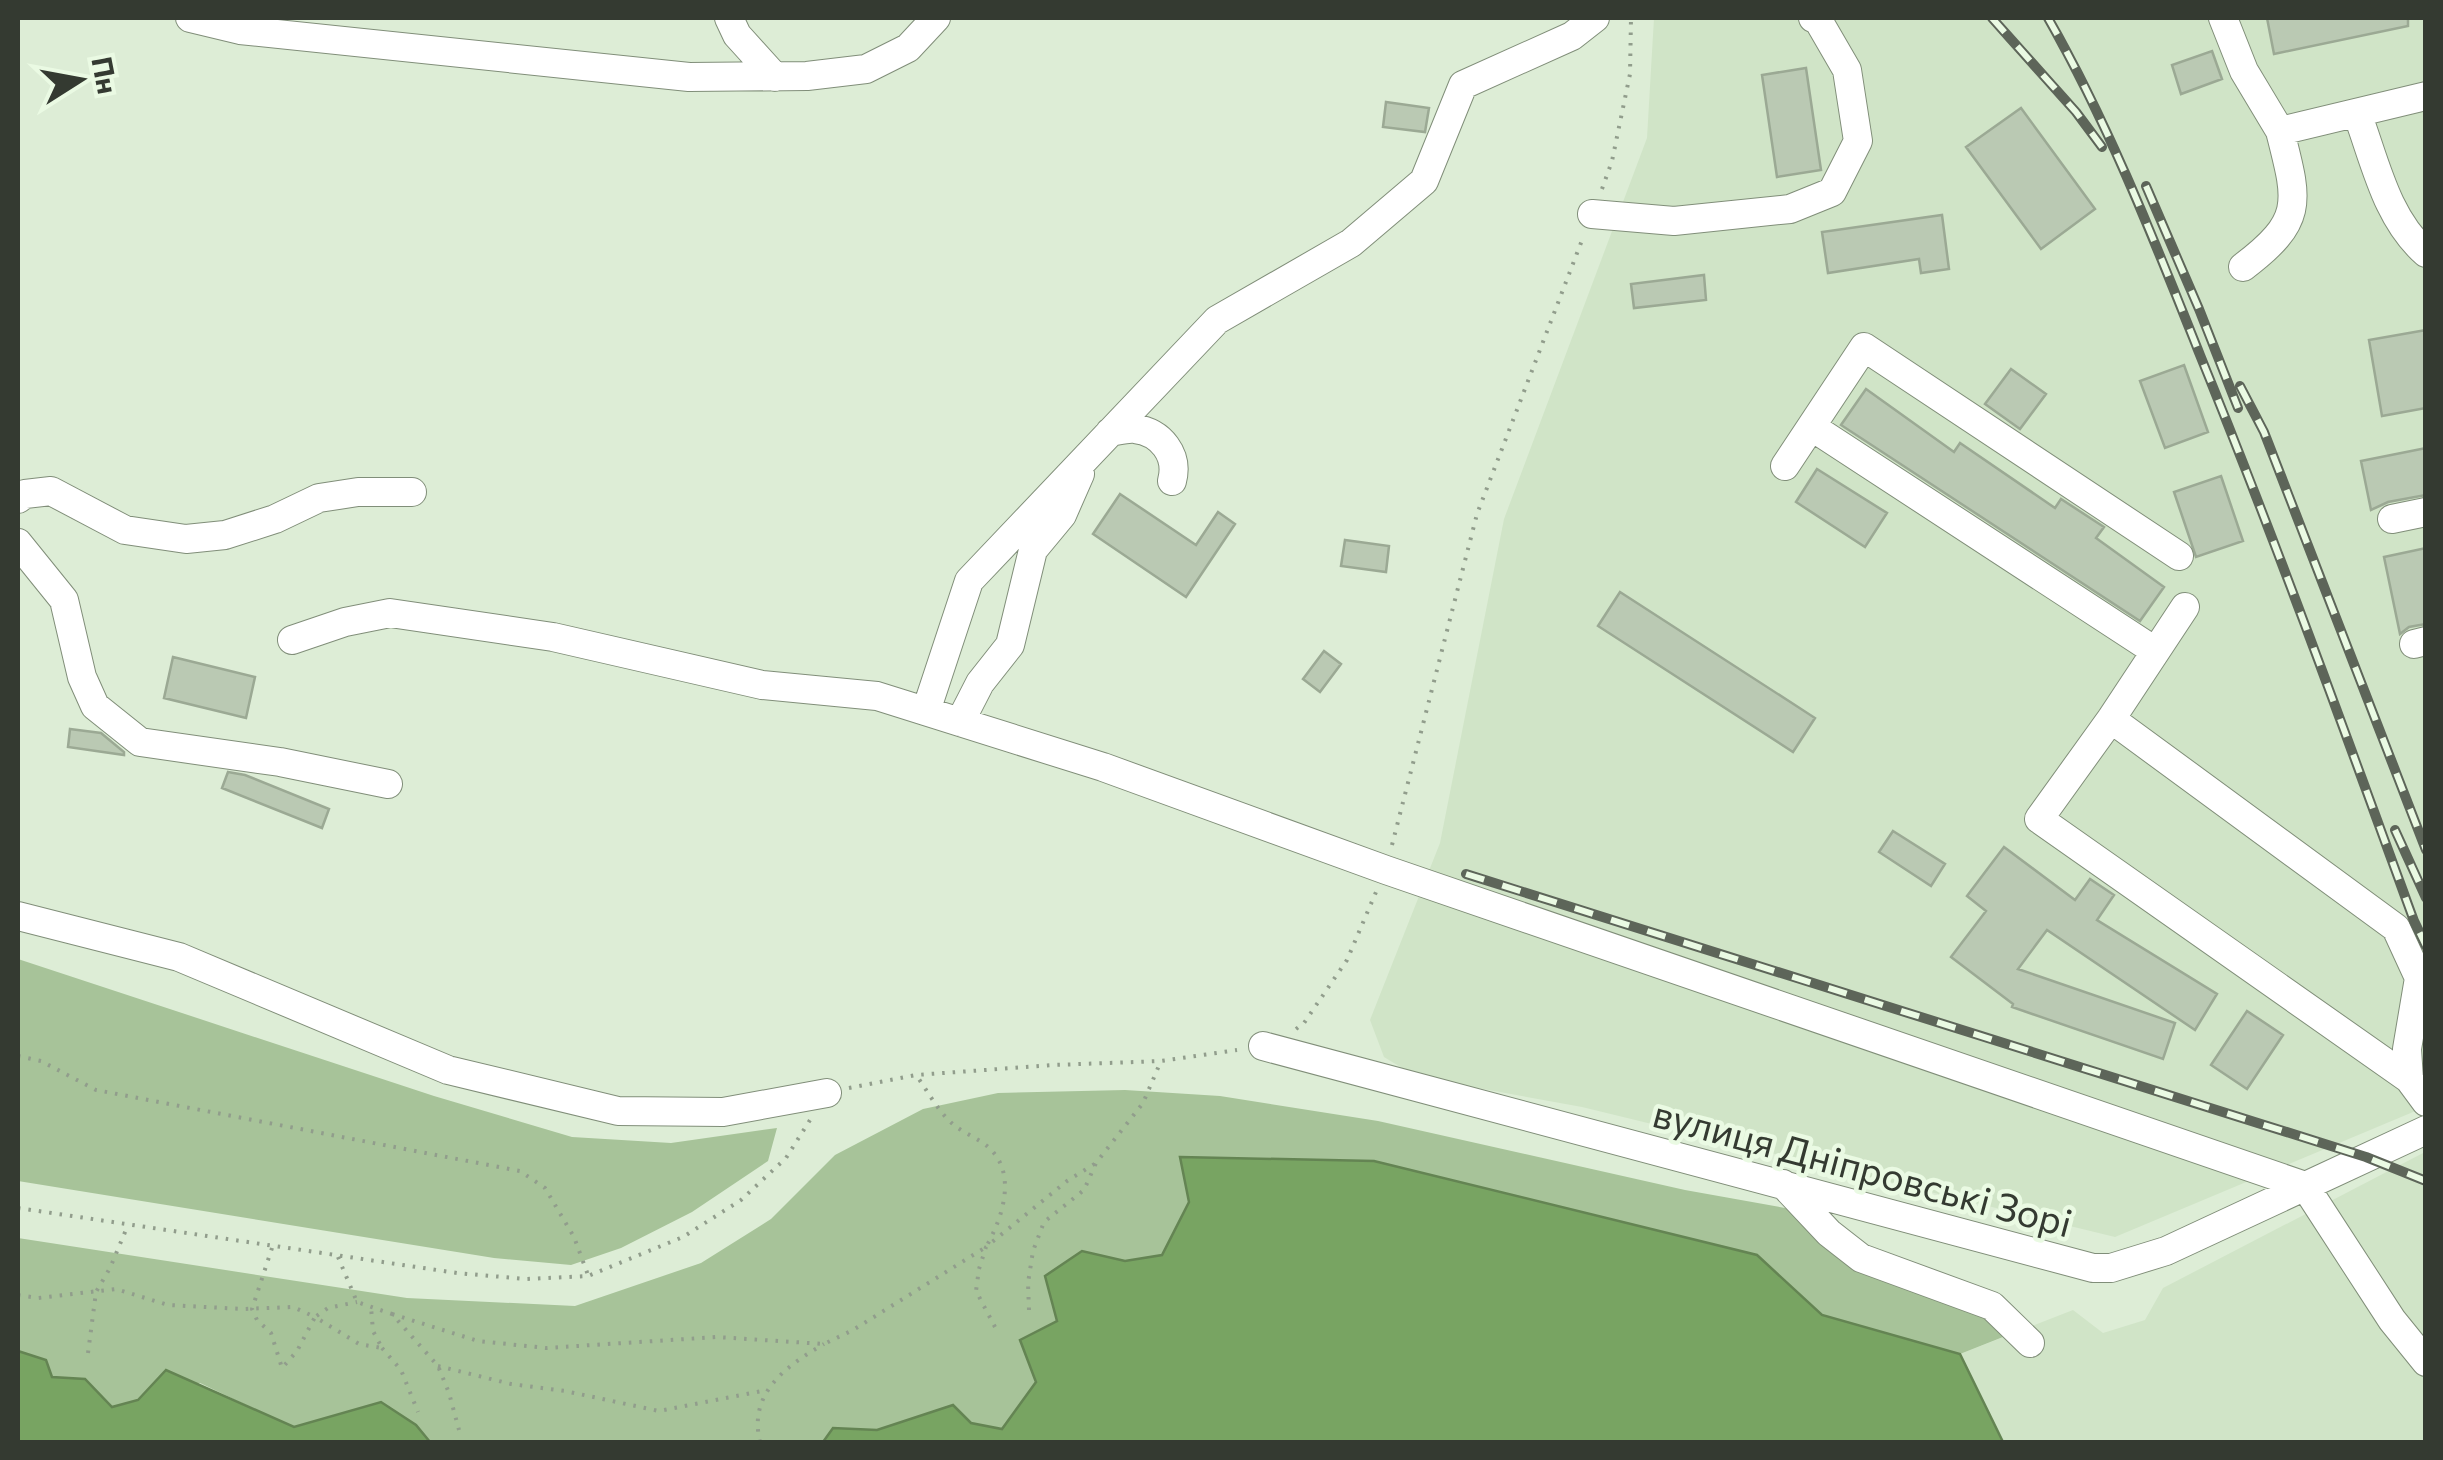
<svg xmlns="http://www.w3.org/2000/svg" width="2443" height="1460" font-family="Commissioner,sans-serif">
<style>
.built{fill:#d0e4c7}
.green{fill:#a7c399}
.water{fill:#78a462;stroke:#648453;stroke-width:2.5}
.building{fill:#bac9b3;stroke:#9ba994;stroke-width:2.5}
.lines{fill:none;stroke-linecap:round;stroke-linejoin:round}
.minor-casing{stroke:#808e79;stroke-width:30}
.path{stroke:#919d8c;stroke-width:4;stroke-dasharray:2.5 8;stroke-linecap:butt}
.minor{stroke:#fff;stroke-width:28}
.rail-casing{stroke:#5d6559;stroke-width:10}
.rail{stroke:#eafae3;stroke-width:6;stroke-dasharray:19;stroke-linecap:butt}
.labels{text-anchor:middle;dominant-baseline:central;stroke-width:9;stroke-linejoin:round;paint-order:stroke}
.street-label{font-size:38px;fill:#343a31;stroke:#eafae3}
</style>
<rect width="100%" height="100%" fill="#ddedd6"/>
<!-- built -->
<path class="built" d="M1654,18H2425V1107L2115,1237L1582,1107L1417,1077L1384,1057L1370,1020L1440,843L1504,519L1647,138Z
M2425,1152V1442H2003L1960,1354L2073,1310L2103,1333L2145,1320L2163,1288Z"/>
<!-- green -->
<path class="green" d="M18,959L434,1096L572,1137L671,1143L777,1128L768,1161L692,1212L621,1248L571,1265L494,1258L18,1181Z
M1125,1090L1220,1096L1378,1121L1685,1190L1796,1210L1848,1266L1986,1317L2003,1337L1960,1354L1822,1315L1757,1255L1374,1161L1181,1157L1189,1202L1162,1256L1125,1261L1082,1251L1036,1382L1002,1430L971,1423L952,1405L877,1430L833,1428L823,1442H430L416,1425L381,1402L294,1428L200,1383L112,1407L85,1379L52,1377L46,1360L18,1351V1238L407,1298L575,1306L701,1263L771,1219L835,1155L923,1109L998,1093Z"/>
<!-- water -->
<path class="water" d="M1180,1157L1374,1161L1757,1255L1822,1315L1960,1354L2003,1442H823L833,1428L877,1430L953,1405L971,1423L1002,1429L1036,1382L1020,1340L1057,1321L1045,1276L1082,1251L1125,1261L1162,1255L1189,1202Z
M18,1351L46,1360L52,1377L85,1379L112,1407L138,1400L166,1370L294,1427L381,1402L416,1425L430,1442H18Z"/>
<!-- building -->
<path class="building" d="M2267,18H2408V26L2274,54Z
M2212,51L2222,79L2181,94L2172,65Z
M1806,68L1821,170L1777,177L1762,75Z
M1386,102L1429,108L1425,132L1383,127Z
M2021,108L2095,209L2041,249L1966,147Z
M1942,215L1949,269L1921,273L1919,259L1828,273L1822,232Z
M1704,275L1706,300L1634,308L1631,284Z
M2426,330V408L2382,416L2369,340Z
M2184,365L2208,432L2165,448L2140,381Z
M2011,369L2046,394L2020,429L1985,404Z
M1866,389L1954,452L1960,443L2055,508L2061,499L2104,527L2096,538L2164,587L2140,621L1841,425Z
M2426,448V495L2388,502L2371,510L2361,461Z
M1817,469L1887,513L1865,547L1796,502Z
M2221,476L2243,541L2196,557L2174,492Z
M1120,494L1196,545L1218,512L1235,524L1186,597L1093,534Z
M1345,540L1389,546L1386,572L1341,566Z
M2426,548V624L2409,627L2400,634L2384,557Z
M1620,592L1815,718L1793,752L1598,626Z
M1324,651L1341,664L1320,692L1303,679Z
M173,657L255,677L246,718L164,698Z
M70,729L101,733L124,752V755L68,747Z
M228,772L245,775L329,809L322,828L222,788Z
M1893,831L1945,864L1931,886L1879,852Z
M2004,847L2075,900L2090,879L2114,895L2097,920L2217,994L2195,1030L2047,930L2018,969L2175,1023L2163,1059L2012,1007L2013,1004L1951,957L1986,911L1967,896Z
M2247,1011L2283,1035L2247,1089L2211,1065Z"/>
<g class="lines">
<!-- minor casing -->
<g class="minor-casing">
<path id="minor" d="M190,18L240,30L689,77L807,76L866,69L908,48L936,18
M729,18L737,35L775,77
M2223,18L2244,71L2280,131L2426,96
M2357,113C2375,161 2386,218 2426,253
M1592,214L1674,221L1790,209L1832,192L1858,141L1847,70L1818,20L1813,18
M2243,267C2305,220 2298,202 2280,131
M1812,427L2155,651
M1110,432C1117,431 1128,428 1135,429C1161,432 1179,455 1172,481
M1785,466L1864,347L2179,556
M18,499L25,494L51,491L125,530L186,539L225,535L275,519L319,498L358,492H412
M2392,519L2426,512
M18,543L64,600L82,677L95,706L140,742L280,762L388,784
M2185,607L2111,719L2039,819L2409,1079L2426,1102
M292,640L345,622L390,613L553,637L762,685L877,696L1103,767L1386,870L2305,1186L2392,1320L2426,1362
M2414,644L2426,641
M926,711L969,581L1217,320L1351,243L1424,181L1463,85L1572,36L1595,18
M2111,719L2396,928L2419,978L2407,1049L2409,1079
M960,722L980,683L1010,645L1033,550L1062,515L1080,474
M18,916L179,957L448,1070L618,1111L723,1112L827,1093
M1263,1046L2093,1268H2111L2166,1251L2426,1130
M1783,1184L1829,1233L1861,1258L1992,1306L2030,1343"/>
</g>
<!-- path -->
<path class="path" d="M1602,189L1612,161L1630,74L1631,18
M1392,845L1477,514L1584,235
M1296,1029L1304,1023L1347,960L1376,892
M18,1056L41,1061L96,1090L520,1171L545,1188L574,1237L588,1275
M849,1088L916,1075L1054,1065L1161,1061L1237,1050
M18,1208L457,1273L526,1279L588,1276L683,1237L741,1200L786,1158L810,1120
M272,1248L252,1309L257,1320L271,1333L282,1368L297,1351L315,1317L359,1344L382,1348L373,1331L371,1307
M338,1257L357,1302L392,1314L438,1366L449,1393L459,1430
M18,1295L38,1298L116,1289L168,1305L243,1309L293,1307L315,1317L328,1308L357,1302
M1029,1310L1028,1283L1033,1251L1044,1222L1084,1190L1096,1163L1143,1103L1161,1061
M392,1314L478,1341L546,1348L717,1337L824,1344L853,1330L986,1247C1003,1217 1018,1172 987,1146C977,1138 964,1133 954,1125C939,1113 927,1090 916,1075
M995,1327L976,1291L979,1269L986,1247L1067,1181L1096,1163
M382,1348L401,1370L418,1412
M88,1353L96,1292L110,1268L128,1225
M438,1366L511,1384L565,1391L659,1411L767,1390
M760,1442C748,1393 786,1366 824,1344"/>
<!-- minor -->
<use href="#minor" class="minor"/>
<!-- rail casing -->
<g class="rail-casing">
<path id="rail" d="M1992,18L2076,112L2102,147
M2048,18C2109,125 2154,240 2200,355C2276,542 2345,732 2414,921L2426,946
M2146,186L2199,309L2238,408
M2240,386L2264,432L2426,850
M2395,830L2426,898
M1466,874L2366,1157L2426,1181"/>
</g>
<!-- rail -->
<use href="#rail" class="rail"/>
</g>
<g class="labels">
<!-- street labels -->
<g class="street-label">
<text transform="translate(1863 1167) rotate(15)">вулиця Дніпровські Зорі</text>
</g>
</g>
<!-- border -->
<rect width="2443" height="1460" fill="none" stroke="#343a31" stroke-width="40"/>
<!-- north arrow -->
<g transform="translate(80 80) rotate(79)" stroke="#eafae3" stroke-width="8" paint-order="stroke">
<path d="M0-8L18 38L0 25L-18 38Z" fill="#343a31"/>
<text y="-15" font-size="28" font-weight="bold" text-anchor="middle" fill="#343a31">Пн</text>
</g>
</svg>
